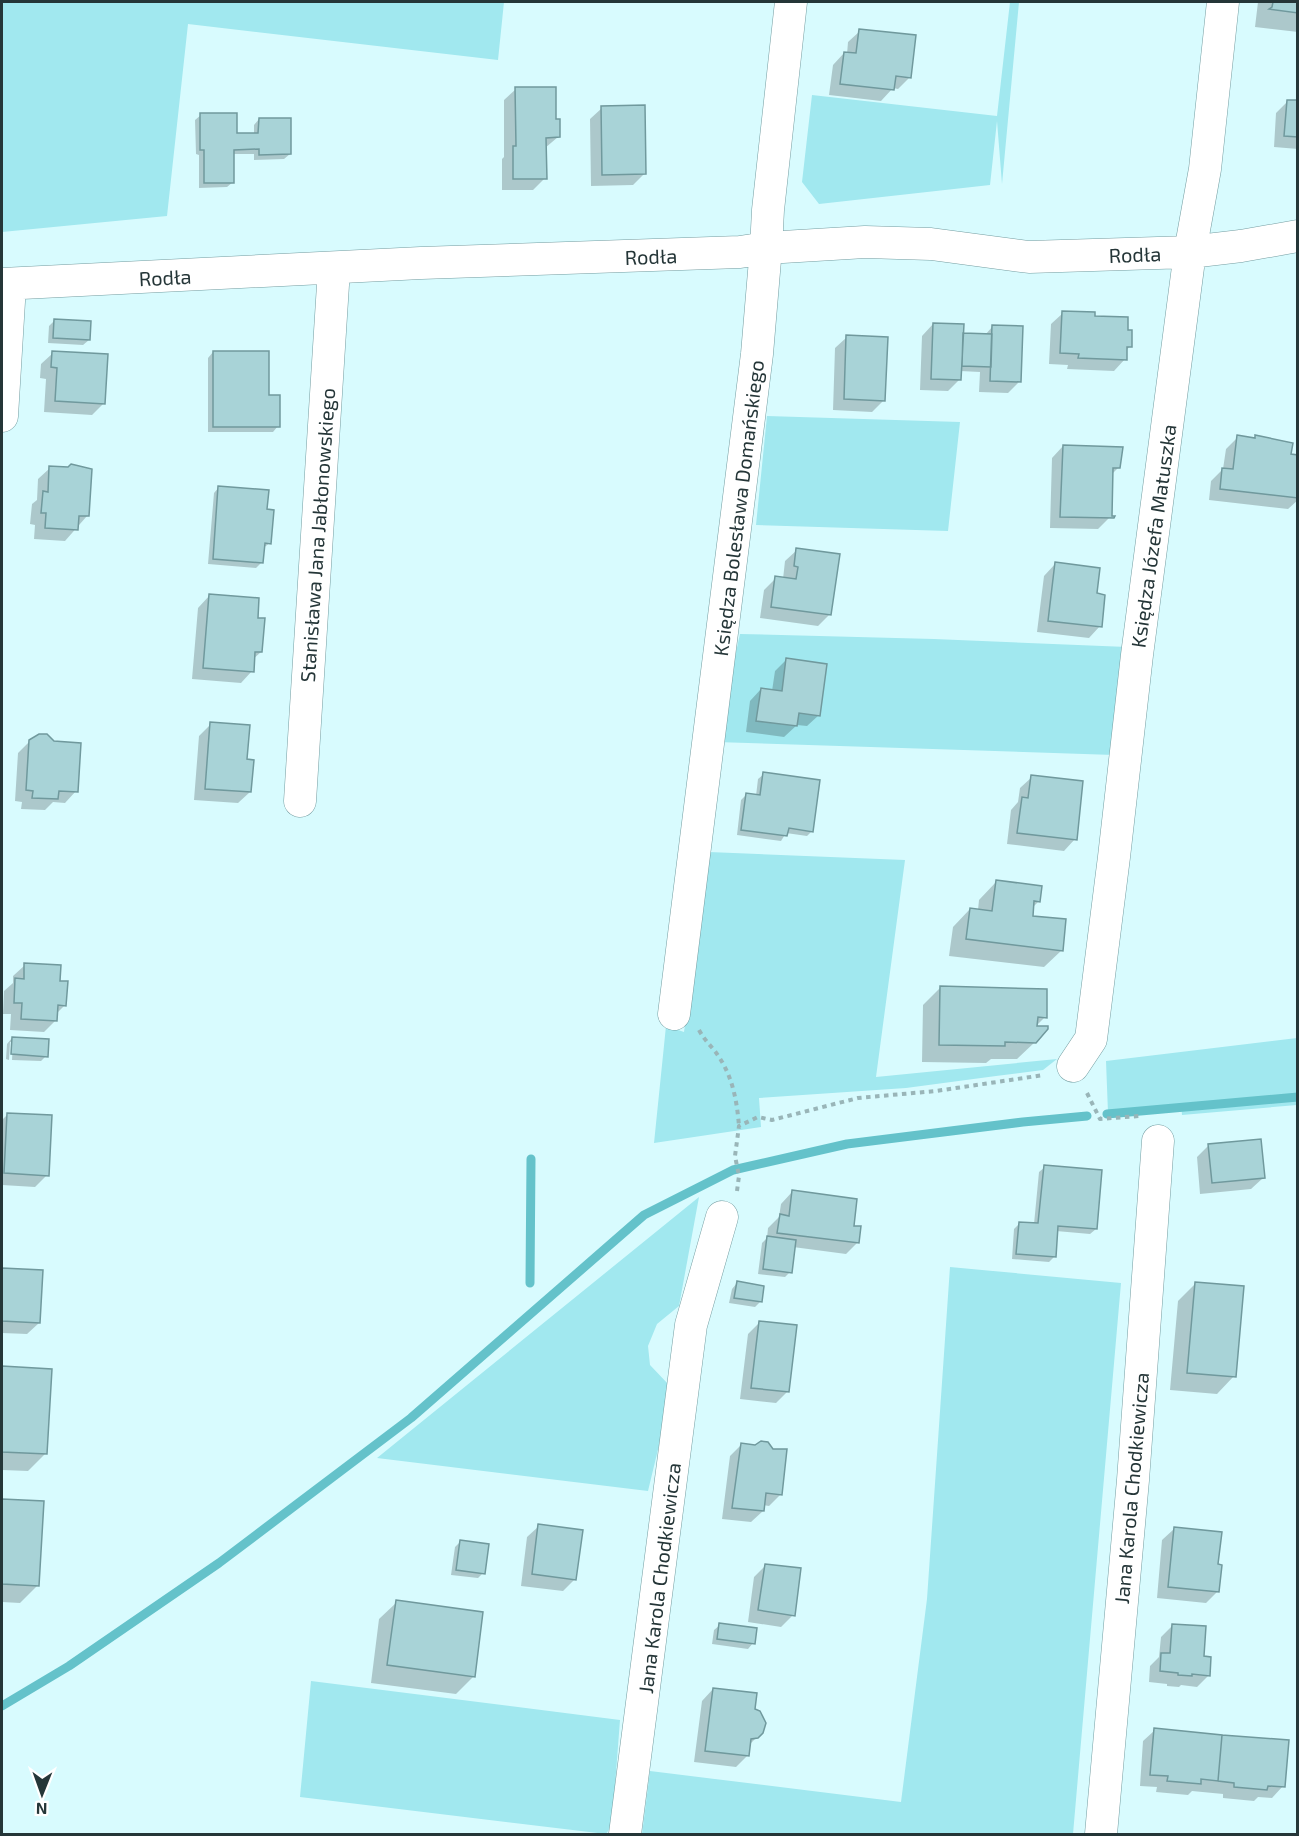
<svg xmlns="http://www.w3.org/2000/svg" width="1299" height="1836" font-family="'Exo 2',sans-serif">
<style>
.green{fill:#a1e8ef}
.shadow{fill:#0003}
.lines{fill:none;stroke-linecap:round;stroke-linejoin:round}
.stream{stroke:#64c2ca;stroke-width:9}
.building{fill:#a8d3d7;stroke:#70999d;stroke-width:1.5}
.minor-casing{stroke:#749da1;stroke-width:33}
.path{stroke:#99b5b8;stroke-width:4;stroke-dasharray:4.5 4.5;stroke-linecap:butt}
.minor{stroke:#fff;stroke-width:32}
.labels{text-anchor:middle;dominant-baseline:central;stroke-width:4.5;stroke-linejoin:round;paint-order:stroke}
.street-label{font-size:20px;fill:#253638;stroke:#fff}
</style>
<rect width="100%" height="100%" fill="#d8fbfe"/>
<!-- green -->
<path class="green" d="M2,2H504L498,60L188,24L167,216L2,232Z
M1010,2H1019L1002,184L997,121L990,185L819,204L802,182L812,95L997,116Z
M767,416L960,422L948,531L756,525Z
M740,634L934,639L1127,647L1114,755L716,742Z
M709,852L905,860L876,1077L1057,1059L1043,1070L996,1076L906,1088L759,1098L761,1127L654,1143L666,1026L684,1032Z
M1297,1038V1105L1182,1115L1181,1104L1108,1113L1106,1061Z
M699,1197L679,1306L657,1324L648,1346L650,1365L669,1385L661,1437L648,1491L377,1458Z
M950,1267L1121,1283L1073,1834H642L650,1771L901,1802L927,1599Z
M311,1681L620,1720L612,1825L606,1834L300,1797Z"/>
<!-- shadow -->
<path class="shadow" d="M1258,2H1298V32L1255,27Z
M860,31L910,77L898,89L893,88L881,101L829,95L833,65L844,53L847,54L848,42Z
M516,89L555,121L558,137L545,148V178L533,190H502V159L504,157V100Z
M1288,101L1298,102V149L1274,147L1276,113Z
M602,108L644,174L633,185L591,186L590,119Z
M201,115L235,135L254,134V125L259,119L290,154L284,159L254,160V154H233V182L227,187L199,188V155L196,154L195,120Z
M1063,313L1093,318L1126,332L1130,346L1126,351L1125,359L1114,371L1067,369L1068,365L1049,364L1051,324Z
M54,321L89,340L83,345L48,343L49,326Z
M933,324L962,334L985,335L993,326L1019,382L1008,393L979,392L980,372L960,371V379L948,391L920,390L922,336Z
M847,337L884,400L872,412L833,410L835,348Z
M213,352L268,396L278,426L273,432H208V358Z
M53,353L104,403L92,415L44,412L46,379L40,378L41,364Z
M1238,437L1254,439L1256,437L1290,456L1298,457V500L1288,509L1209,500L1211,481L1223,469L1226,449Z
M1063,446L1119,467L1111,475L1110,517L1098,529L1050,528L1052,458Z
M50,468L87,516L65,541L34,539L35,525L30,524L32,504L37,500L38,479Z
M219,487L266,510L270,543L263,548L262,562L256,568L208,564L214,493Z
M797,550L830,614L818,626L760,618L764,590L776,578L783,579L785,561Z
M1055,564L1095,595L1100,626L1089,638L1037,632L1044,576Z
M209,596L256,619L261,652L253,659L252,671L241,683L192,679L198,608Z
M787,659L819,715L807,726L797,725L784,737L746,732L750,701L761,689L772,691L775,671Z
M211,724L245,761L250,792L238,803L194,800L199,736Z
M30,741L76,791L65,803L53,802L45,810L21,809L22,802L15,801L18,753Z
M764,774L812,831L807,836L786,833L781,841L737,835L741,800L747,794L756,796L758,779Z
M1032,777L1075,839L1064,851L1007,844L1011,810L1018,802L1020,788Z
M996,882L1039,901L1032,908V917L1062,950L1044,967L949,956L953,927L970,909L978,910L979,900Z
M25,965L58,982L65,1005L56,1014V1020L44,1032L10,1030L11,1014H3L4,991L13,983V976Z
M941,987L1045,1017L1035,1027V1042L1017,1059H991L986,1063L922,1062L923,1005Z
M12,1038L46,1056L41,1061L12,1060L13,1042H10L9,1060L6,1059L7,1044Z
M8,1114L47,1175L35,1187L2,1185V1120Z
M1208,1146L1263,1178L1251,1189L1200,1194L1197,1157Z
M1045,1167L1096,1229L1090,1234L1056,1231L1054,1257L1049,1262L1012,1259L1014,1229L1020,1223L1034,1224L1039,1172Z
M792,1192L853,1227L858,1242L846,1254L793,1247L790,1272L785,1277L758,1274L762,1243L767,1238L768,1228L779,1217L781,1204Z
M2,1269L42,1271L39,1323L27,1334L2,1333Z
M737,1283L763,1287L760,1302L755,1307L729,1303L732,1289Z
M1196,1283L1234,1376L1217,1394L1170,1390L1178,1301Z
M759,1323L788,1391L776,1403L740,1399L748,1334Z
M2,1368L50,1371L45,1454L28,1471L2,1470Z
M741,1445L781,1494L769,1506L763,1505V1511L751,1522L722,1519L730,1456Z
M2,1500L42,1503L37,1586L20,1603L2,1602Z
M539,1526L575,1579L563,1591L521,1586L527,1537Z
M1174,1529L1217,1566L1218,1591L1206,1603L1157,1598L1162,1540Z
M460,1542L483,1573L478,1578L451,1575L455,1547Z
M765,1566L793,1615L781,1627L748,1622L754,1577Z
M397,1602L473,1677L456,1694L371,1683L379,1619Z
M720,1625L753,1643L748,1649L712,1644L714,1630Z
M1173,1625L1202,1657L1209,1675L1197,1687L1181,1685L1179,1687L1167,1686V1684L1149,1682L1150,1666L1159,1657L1161,1637Z
M713,1689L753,1710L762,1732L749,1745L748,1755L736,1767L694,1762L702,1701Z
M1155,1730L1283,1786L1272,1798L1258,1797L1254,1801L1223,1798V1794L1192,1791L1188,1795L1156,1792L1157,1787L1140,1786L1143,1741Z"/>
<g class="lines">
<!-- stream -->
<path class="stream" d="M1107,1114L1298,1097
M530,1283L531,1159
M2,1706L69,1666L219,1563L411,1418L644,1215L733,1170L847,1144L1023,1122L1087,1116"/>
</g>
<!-- building -->
<path class="building" d="M1273,2H1298V13L1269,9L1272,7Z
M859,29L916,35L911,78L896,76L894,90L840,84L844,52L856,53Z
M515,87H556V119H560V137L546,138L547,179H513V146H516Z
M1287,100H1298V137L1284,136Z
M645,105L646,174L602,175L601,106Z
M200,113H237V133H258L259,118H291V154L259,155V149L234,150V183H204V150H200Z
M1062,311L1095,312V316L1128,317V330H1132V347H1127V360L1078,358L1079,354L1060,353Z
M54,319L91,321L90,340L53,338Z
M933,323L964,324L961,380L931,379Z
M992,325L1023,326L1021,382L990,381Z
M963,333L992,334L991,367L962,366Z
M846,335L888,337L885,401L844,399Z
M52,351L108,354L105,404L55,401L57,368L51,367Z
M213,351H269V395H280V427H213Z
M1237,435L1255,438V435L1293,443L1291,454L1298,455V498L1220,489L1222,468L1233,469Z
M1063,445L1123,447L1120,468H1113L1112,516H1115L1114,518L1060,517Z
M71,464L92,469L89,516H79L78,530L45,528L46,513H41L43,491L48,492L49,466L68,467Z
M218,486L269,490L267,509L274,510L271,544L265,543L263,563L213,559Z
M796,548L840,554L831,615L771,607L775,576L796,579L798,567L794,566Z
M1055,562L1100,568L1097,593L1105,595L1102,627L1048,621Z
M209,594L259,598L258,618H265L262,652H255L254,672L203,668Z
M786,658L827,664L820,716L799,713L797,726L756,721L761,688L782,691Z
M210,722L250,725L247,759L254,760L251,792L205,789Z
M39,734H47L54,741L81,743L78,792L59,791L58,799L32,798L33,791L26,790L29,740Z
M763,772L820,780L813,832L789,828L787,836L741,830L746,793L760,795Z
M1031,775L1083,781L1077,840L1017,833L1022,797L1028,798Z
M996,880L1042,886L1040,902L1034,901L1033,916L1066,919L1063,951L966,939L970,908L992,911Z
M24,963L61,965L60,981H68L66,1006L58,1005L57,1021L21,1019L22,1003H14L15,978L24,979Z
M940,986L1047,989V1018L1038,1017L1037,1026H1048V1029L1036,1043L1005,1042V1046L939,1045Z
M12,1037L49,1039L48,1057L11,1054Z
M7,1113L52,1115L49,1176L4,1173Z
M1261,1139L1265,1178L1212,1183L1208,1144Z
M1044,1165L1102,1170L1097,1229L1058,1226L1056,1257L1016,1254L1019,1222L1038,1223Z
M792,1190L857,1199L854,1226H861L859,1243L777,1233L780,1214L789,1216Z
M767,1236L796,1240L792,1273L763,1269Z
M2,1268L43,1270L40,1323L2,1321Z
M737,1281L764,1286L762,1302L734,1298Z
M1195,1282L1244,1286L1236,1377L1187,1373Z
M759,1321L797,1325L789,1392L751,1388Z
M2,1366L52,1369L47,1454L2,1452Z
M761,1441L768,1442L773,1449H787L782,1495L766,1493L764,1511L732,1508L741,1443L755,1445Z
M2,1499L44,1501L39,1586L2,1584Z
M538,1524L583,1530L576,1580L532,1574Z
M1174,1527L1222,1532L1218,1564L1222,1565L1219,1592L1168,1587Z
M460,1540L489,1544L485,1574L456,1570Z
M765,1564L801,1568L795,1616L758,1610Z
M396,1600L483,1612L475,1677L387,1665Z
M719,1623L757,1628L755,1644L717,1639Z
M1172,1624L1206,1626L1204,1656L1211,1657L1210,1676L1192,1674V1676L1178,1675V1673L1160,1671L1161,1653H1170Z
M713,1688L757,1693L755,1709L760,1711L766,1723L763,1733L758,1738L751,1739L749,1756L705,1751Z
M1154,1728L1222,1735L1218,1781L1201,1779V1784L1167,1781L1168,1776L1150,1775Z
M1222,1735L1289,1740L1285,1787L1268,1786L1267,1790L1234,1787V1783L1218,1781Z"/>
<g class="lines">
<!-- minor casing -->
<g class="minor-casing">
<path id="minor" d="M2,284L421,263L740,252L766,248L865,242L931,244L1029,257L1190,252L1241,246L1298,236
M2,416L10,285
M300,801L334,269
M674,1014L757,354L766,248L768,210L791,2
M1073,1066L1091,1039L1114,857L1137,655L1190,252L1205,169L1223,2
M625,1834L691,1325L722,1217
M1101,1834L1133,1480L1158,1141"/>
</g>
<!-- path -->
<path class="path" d="M699,1030C706,1043 713,1047 719,1057C733,1078 737,1102 739,1126
M1087,1093L1100,1119L1139,1116
M737,1191L739,1176L735,1156L739,1126L758,1117L772,1120L858,1098L936,1091L1044,1075"/>
<!-- minor -->
<use href="#minor" class="minor"/>
</g>
<g class="labels">
<!-- street labels -->
<g class="street-label">
<text transform="translate(1135 254) rotate(-2)">Rodła</text>
<text transform="translate(651 256) rotate(-2)">Rodła</text>
<text transform="translate(165 277) rotate(-3)">Rodła</text>
<text transform="translate(738 508) rotate(-83)">Księdza Bolesława Domańskiego</text>
<text transform="translate(317 535) rotate(-86)">Stanisława Jana Jabłonowskiego</text>
<text transform="translate(1153 536) rotate(-82)">Księdza Józefa Matuszka</text>
<text transform="translate(1131 1488) rotate(-85)">Jana Karola Chodkiewicza</text>
<text transform="translate(659 1578) rotate(-83)">Jana Karola Chodkiewicza</text>
</g>
</g>
<!-- border -->
<rect width="1299" height="1836" fill="none" stroke="#253638" stroke-width="6"/>
<!-- north arrow -->
<g transform="translate(42 1794) rotate(181)" stroke="#ffffff" stroke-width="4.5" paint-order="stroke">
<path d="M0-4.5L10 22L0 15L-10 22Z" fill="#253638"/>
<text y="-9" font-size="16" font-weight="bold" text-anchor="middle" fill="#253638">N</text>
</g>
</svg>
